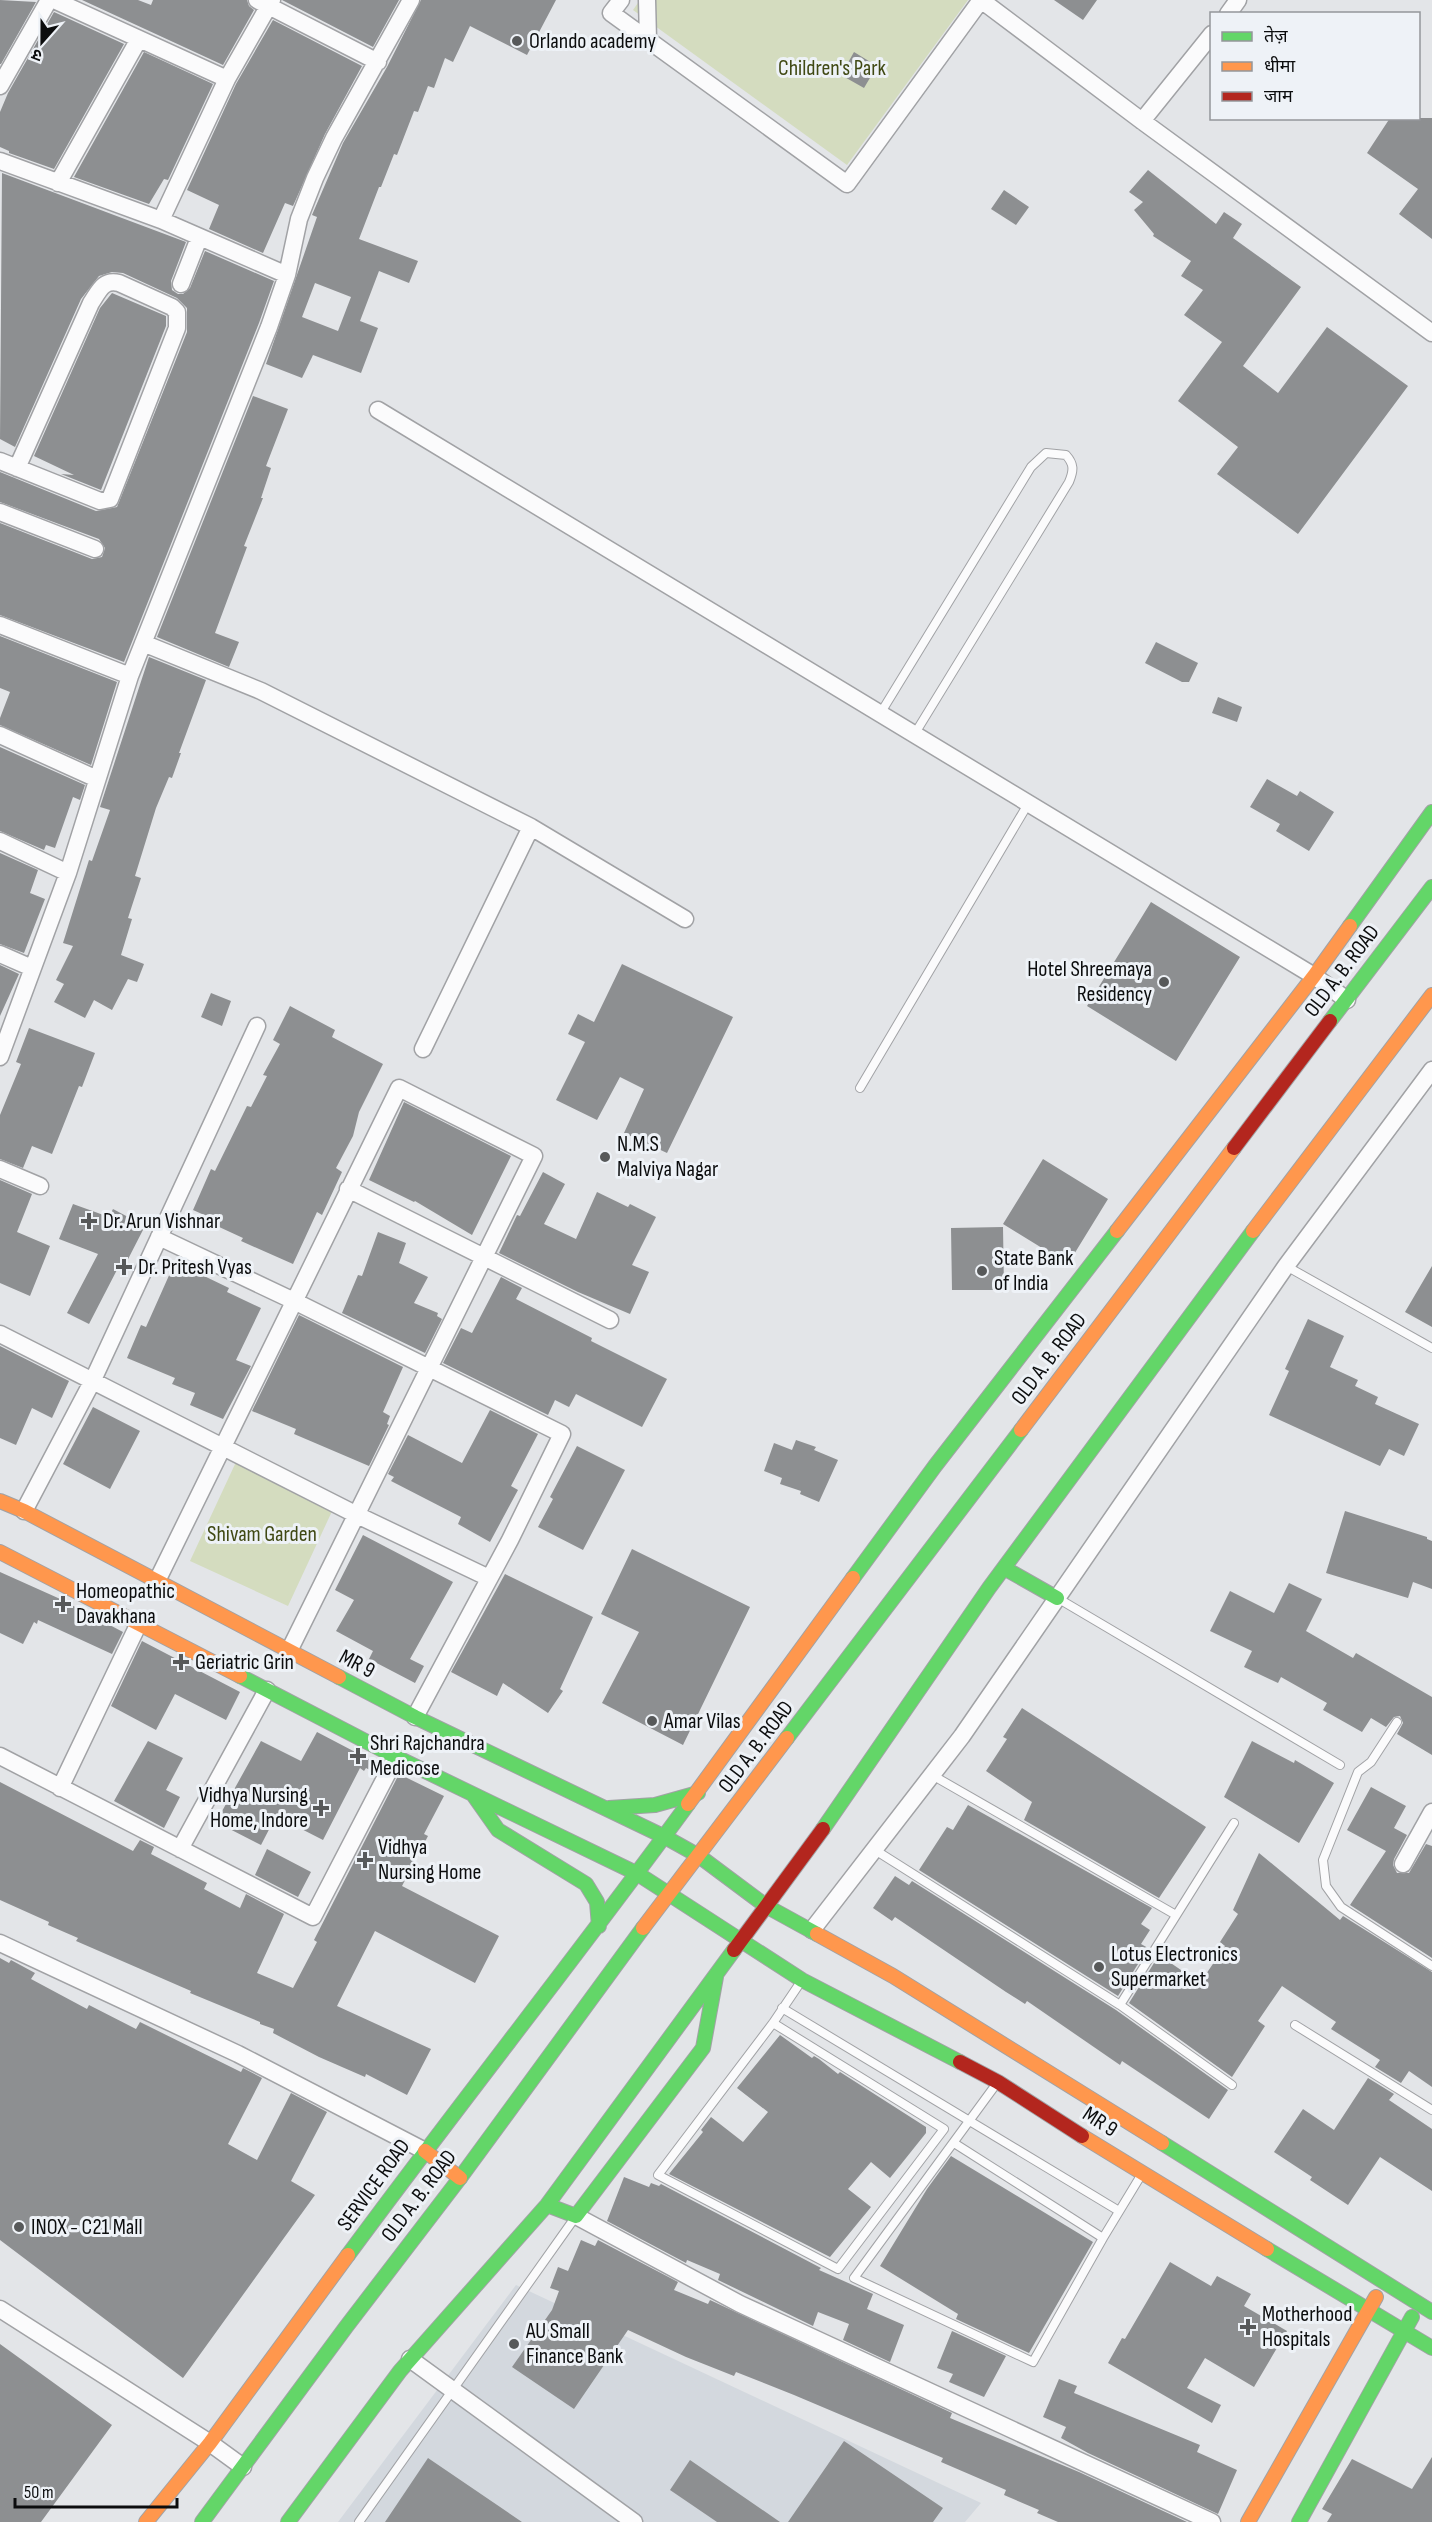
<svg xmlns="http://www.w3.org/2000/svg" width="1432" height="2522" font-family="'Sofia Sans Condensed','Noto Sans Devanagari',sans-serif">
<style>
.built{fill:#d3d8de}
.green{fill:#d4dcbf}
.building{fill:#8d8f91;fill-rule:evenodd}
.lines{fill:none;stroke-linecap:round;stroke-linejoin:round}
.lane-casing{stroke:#a1a2a5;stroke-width:10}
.street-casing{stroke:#a1a2a5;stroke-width:19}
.fast-casing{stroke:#a1a2a5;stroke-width:16}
.slow-casing{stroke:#a1a2a5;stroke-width:16}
.jam-casing{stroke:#a1a2a5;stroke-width:16}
.lane{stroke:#fbfbfc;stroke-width:8}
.street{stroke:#fbfbfc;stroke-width:16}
.fast{stroke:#63d668;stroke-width:14}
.slow{stroke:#ff974d;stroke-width:14}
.jam{stroke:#b3261e;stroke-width:14}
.poi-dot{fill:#57595a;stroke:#eef2f7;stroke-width:2}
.labels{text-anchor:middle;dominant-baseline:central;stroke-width:6;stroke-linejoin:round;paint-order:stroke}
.poi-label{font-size:22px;fill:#0c0d0e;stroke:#eef2f7;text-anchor:start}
.park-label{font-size:22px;fill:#404914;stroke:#eef2f7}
.street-label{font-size:22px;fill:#0c0d0e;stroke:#eef2f7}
</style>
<rect width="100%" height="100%" fill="#e3e5e8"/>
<!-- built -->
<path class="built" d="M516,2285L981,2503L965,2522H338Z"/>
<!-- green -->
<path class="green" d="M640,0H968L847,165L633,10Z
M236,1462L334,1507L288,1606L190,1561Z"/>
<!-- building -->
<path class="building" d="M0,0L36,2L1,64H0Z
M82,0H138L151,5L153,0H247L249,6L254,10L223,65Z
M282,0H399L373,47Z
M421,0H556L527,55L470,26L453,62L445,58L434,88L428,86L418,112L414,111L397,155L394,154L381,187H379L359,239L418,261L409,283L379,271L360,321L378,328L361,373L313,355L302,378L266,364L317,217L312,215L343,143L387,67ZM315,283L351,297L338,331L302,317Z
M1054,0H1097L1083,20Z
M54,12L124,44L54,169L9,153V151L0,147V112L8,93Z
M273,20L362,66L325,134L293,206L285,203L263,253L209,229L219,205L187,190L236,84Z
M144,52L213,84L168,180L164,179L149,204L74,177Z
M854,52L877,66L864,88L841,75Z
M1390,118H1432V239L1399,214L1418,189L1367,153Z
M1148,170L1216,224L1224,212L1242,224L1233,238L1301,287L1243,366L1278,393L1327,327L1408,386L1298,534L1217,474L1238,447L1178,401L1222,342L1184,315L1203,290L1181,276L1191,261L1153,236L1154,234L1134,210L1143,202L1129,192Z
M2,173L186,242L171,281L172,290L178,294H183L190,288L205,251L274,281L259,323L124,662L0,615V523L92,559L102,557L105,548L99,539L0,502V472L96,511L117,507L187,332V308L177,298L123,273L112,272L99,276L81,299L15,447L0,439Z
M1004,190L1029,207L1016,225L991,209Z
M112,293L166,316V326L101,490L61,474L74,475L34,456L100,308Z
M253,396L288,409L266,466L271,468L261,498H263L244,546L247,547L215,633L239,642L229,667L157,637Z
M0,636L117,682L91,765L0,725V718L10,692L0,688Z
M1156,642L1198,663L1189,682H1182L1145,663Z
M149,657L206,680L179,753H181L172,778L169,777L156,808L135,876L141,878L128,918L132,919L121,955L144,964L137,982L128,979L112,1010L94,1000L85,1018L54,1002L64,984L56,980L73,946L63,943L89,860L92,861L110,810L100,807Z
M1218,697L1242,707L1237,722L1212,713Z
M0,747L85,785L80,800L73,797L55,848L46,845L44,850L0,831Z
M1267,779L1297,796L1300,791L1334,812L1309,851L1276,831L1280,824L1250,807Z
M0,853L38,870L30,893L45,899L24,953L0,944Z
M1151,902L1240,957L1176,1061L1087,1006Z
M622,964L733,1017L667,1153L624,1133L644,1089L620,1077L597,1120L556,1100L585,1042L568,1034L578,1014L594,1022Z
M0,965L19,974L0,1016Z
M211,993L231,1001L222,1026L201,1017Z
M290,1006L335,1030L332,1037L383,1064L359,1112L353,1136L336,1168L342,1172L322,1215L317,1212L293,1264L241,1241L243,1238L217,1226L220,1222L193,1210L211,1169L215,1171L247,1106L251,1107L267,1076L263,1075L280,1044L273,1040Z
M29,1028L95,1053L82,1087L79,1086L52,1154L32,1146L23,1168L0,1159V1115L21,1064L16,1062Z
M404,1102L511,1156L472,1235L415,1201L414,1202L369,1180Z
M1043,1159L1108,1199L1068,1264L1003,1224Z
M543,1172L565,1184L544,1224L576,1239L597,1192L628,1207L630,1204L656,1217L632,1265L649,1272L630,1314L578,1292L499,1253L517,1215L520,1216Z
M0,1180L32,1194L17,1232L50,1246L30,1296L0,1283Z
M73,1204L109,1217L113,1209L145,1226L124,1267L120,1264L89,1324L67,1313L98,1254L59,1239Z
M1003,1227L1004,1290H952L951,1228Z
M378,1232L406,1243L399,1263L428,1277L414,1303L438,1313L437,1316L442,1319L425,1353L342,1313L358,1275L362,1276Z
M175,1262L229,1288L227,1292L261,1308L236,1360L251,1366L223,1419L190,1405L195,1393L172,1384L175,1378L127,1358L141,1325L146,1327Z
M1432,1266V1327L1405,1312Z
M501,1277L522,1288L516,1299L592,1338L591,1341L667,1379L642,1427L576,1394L569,1407L555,1400L548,1415L443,1363L461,1328L472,1333Z
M299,1315L403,1367L383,1412L390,1416L387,1424L389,1425L369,1466L294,1434L296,1429L252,1411Z
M1308,1319L1344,1336L1330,1367L1358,1380L1355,1386L1378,1397L1375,1404L1419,1424L1404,1456L1389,1449L1380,1466L1269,1415L1289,1371L1285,1369Z
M0,1346L69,1381L52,1418L32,1408L16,1445L0,1438Z
M93,1407L140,1431L110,1489L63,1464Z
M490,1410L538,1434L511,1486L518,1490L490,1542L458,1524L461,1517L391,1481L394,1477L388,1474L408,1435L462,1463Z
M796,1440L816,1447L814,1450L838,1460L819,1502L800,1494L801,1491L780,1484L782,1478L764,1471L774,1443L792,1450Z
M577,1446L625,1470L583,1550L538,1527L553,1499L550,1497Z
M1345,1511L1427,1537V1539L1432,1541V1589L1413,1582L1408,1598L1326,1573Z
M363,1535L453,1582L410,1659L424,1666L415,1683L369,1659L373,1651L336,1631L354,1600L335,1590Z
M632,1549L750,1607L683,1745L602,1703L639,1632L601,1614Z
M0,1572L58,1598L123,1632L112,1654L38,1620L37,1624L34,1622L23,1644L0,1633Z
M505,1574L593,1617L560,1689L563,1691L548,1713L503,1683L497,1696L451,1672Z
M1289,1583L1322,1599L1306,1631L1353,1658L1356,1653L1432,1697V1755L1397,1734L1403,1723L1400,1716L1394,1717L1386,1727L1371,1718L1362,1732L1323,1710L1327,1703L1281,1677L1278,1683L1244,1667L1252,1651L1210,1631L1230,1591L1274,1613Z
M142,1641L240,1692L226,1720L175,1694L156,1730L111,1706Z
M1022,1708L1206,1827L1159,1898L1024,1820L1032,1802L986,1771L1007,1739L1003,1737Z
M317,1732L380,1765L376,1773L366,1768L364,1771L360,1768L323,1840L276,1816L261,1845L216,1822L261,1741L301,1761Z
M148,1741L183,1758L166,1790L180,1797L164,1828L114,1801Z
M1252,1741L1294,1763L1295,1760L1334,1783L1299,1843L1224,1797Z
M399,1774L444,1796L424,1834L428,1836L402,1886L499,1936L475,1983L375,1931L337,2006L431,2049L407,2095L366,2074L365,2077L319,2057L273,2033L274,2029L260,2024V2022L190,1993L191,1991L76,1941L78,1938L48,1925L49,1922L0,1900V1782L133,1851L140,1840L154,1847L151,1854L207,1883L204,1889L240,1908L246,1894L284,1914L257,1973L293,1988L317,1942L314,1940Z
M1371,1787L1406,1806L1394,1828L1407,1835L1394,1859L1393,1865L1397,1873H1409L1426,1844L1432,1846V1958L1350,1905L1386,1851L1347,1830Z
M968,1805L1152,1908L1141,1924L1150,1930L1141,1944L1148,1948L1118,1996L919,1870L947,1827L953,1830Z
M267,1849L311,1872L298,1897L255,1875Z
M1259,1853L1340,1920L1343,1916L1432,1972V2087L1409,2071L1401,2083L1375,2067L1380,2060L1331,2029L1336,2022L1282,1986L1258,2021L1265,2026L1232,2077L1129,2003L1159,1955L1200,1983L1225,1946L1220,1942L1238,1914L1233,1910Z
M895,1876L909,1885L912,1881L1116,2010L1228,2090L1209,2119L1122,2061L1120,2065L1027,2001L1025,2004L1006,1992L895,1917L892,1921L873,1908Z
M0,1958L9,1963L11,1960L35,1973L31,1979L87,2009L89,2005L136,2029L140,2022L241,2072L243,2068L262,2078L228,2144L257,2160L291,2093L327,2112L291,2181L315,2195L183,2378L0,2240Z
M780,2035L812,2058L814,2056L819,2059L838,2074L840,2072L926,2127V2133L890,2178L871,2162L848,2189L871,2207L830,2257L669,2174L703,2132L701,2130L711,2117L743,2142L768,2112L737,2088Z
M1368,2078L1394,2094L1389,2100L1432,2129V2191L1380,2157L1348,2205L1310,2180L1312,2177L1274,2152L1303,2109L1334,2130Z
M951,2156L1093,2242L1029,2353L956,2319L958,2314L880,2266L927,2189Z
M624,2177L649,2187L651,2183L659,2186L661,2184L821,2268L819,2270L873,2294L867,2309L904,2325L890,2362L843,2340L849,2324L818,2312L813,2326L718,2280L720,2274L687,2260L686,2263L607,2221Z
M581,2240L595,2246L598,2240L678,2282L674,2290L708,2304L710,2300L952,2413L950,2418L1079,2472L1187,2522H1058L1037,2513L1039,2510L1004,2495L1006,2490L941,2462L943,2458L794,2395L736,2372L734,2376L686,2357L628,2330L574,2409L512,2367L552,2310L559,2291L550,2288L558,2267L568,2271Z
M1170,2262L1211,2286L1217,2276L1251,2294L1244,2306L1287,2331L1254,2387L1205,2358L1187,2388L1221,2405L1212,2423L1108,2363L1122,2338L1125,2339Z
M952,2331L1006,2356L984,2397L949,2382L953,2374L937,2368Z
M0,2344L112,2425L41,2522H0Z
M1059,2379L1077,2386L1074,2393L1200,2445L1197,2452L1237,2470L1218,2514L1088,2453L1061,2438L1066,2427L1043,2417Z
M844,2441L943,2508L933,2522H788Z
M1432,2457V2522H1327L1332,2514L1322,2509L1352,2459L1412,2489Z
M428,2458L522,2522H385Z
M690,2460L780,2522H717L670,2490Z"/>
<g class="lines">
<!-- lane casing -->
<g class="lane-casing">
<path id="lane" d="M880,714L1031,467L1046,453L1066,455C1074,464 1074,470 1069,482L914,735
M860,1088L1028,804
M1286,1266L1432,1348
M1059,1599L1340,1765
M1397,1722L1371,1762L1358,1772L1323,1860L1326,1886L1341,1907L1432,1966
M932,1775L1176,1915
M875,1850L1120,2005L1232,2085
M1120,2005L1234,1823
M782,2008L1119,2211
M773,2023L944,2129L838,2269L658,2175L773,2023L800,1983
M1295,2025L1432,2110
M954,2143L1103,2238L1033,2362L854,2278L997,2083
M1103,2238L1140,2177
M359,2522L574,2219"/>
</g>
<!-- street casing -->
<g class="street-casing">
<path id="street" d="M54,0L227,79
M257,0L378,62
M621,0L611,13L847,184L981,0
M647,0L648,39
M981,0L1142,121L1432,333
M1228,14L1238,0
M0,86L49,0
M1142,121L1212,34
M0,161L161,220L287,275
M58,183L139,39
M161,220L227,79L272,0
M181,284L199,238
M378,410L1314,976L1347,1000
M0,461L100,501L110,499L177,328V312L172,307L119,283C103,279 99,291 91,303L17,468
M0,512L95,549
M0,625L130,676
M143,643L261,691L531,827L685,919
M0,735L97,779
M0,841L68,873
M0,954L32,968
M423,1049L531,827
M0,1057L68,873L130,676L269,327L287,275L299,219L315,178L334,138L411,0
M0,1169L40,1186
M348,1189L610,1320
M159,1237L294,1301L562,1434L510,1540L415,1717
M0,1334L357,1515L489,1578
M24,1511L92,1382L257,1026
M157,1581L399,1088L534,1156L289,1651
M0,1756L313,1917L396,1757
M60,1788L139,1623
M180,1849L267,1690
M1403,1864L1432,1812
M812,1930L962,1736L1286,1266L1432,1070
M0,1943L238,2054L425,2151
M576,2216L740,2304L1212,2522
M0,2309L210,2443L243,2467
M410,2359L634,2522"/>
</g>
<!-- fast casing -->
<g class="fast-casing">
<path id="fast" d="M1350,926L1432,812
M1330,1021L1432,887
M1004,1568L1057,1598
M853,1578L935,1466L1117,1231
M240,1676L396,1757L638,1874L802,1980L960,2062
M339,1677L415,1717L665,1837L699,1856L766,1906L817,1934
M787,1738L1021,1430
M474,1796L498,1830L586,1884L597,1902L599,1926
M609,1808L655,1805L698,1793
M823,1829L989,1588L1253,1231
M1162,2143L1432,2312
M547,2205L576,2216L703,2048L716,1977
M1267,2249L1432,2348
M348,2255C460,2103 577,1956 688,1804
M202,2522L346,2327L460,2178L643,1928
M288,2522L400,2371L547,2205L734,1950
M1299,2522L1412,2317"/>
</g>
<!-- slow casing -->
<g class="slow-casing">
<path id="slow" d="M1117,1231L1314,976L1350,926
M1253,1231L1432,995
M1021,1430L1234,1148
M0,1501L24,1511L339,1677
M0,1552L240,1676
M688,1804L853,1578
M643,1928L787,1738
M817,1934L893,1976L1162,2143
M1082,2136L1267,2249
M425,2151L460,2178
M146,2522L210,2443L348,2255
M1248,2522L1376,2297"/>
</g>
<!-- jam casing -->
<g class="jam-casing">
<path id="jam" d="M1234,1148L1330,1021
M734,1950L823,1829
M960,2062L998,2082L1082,2136"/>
</g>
<!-- lane -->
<use href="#lane" class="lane"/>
<!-- street -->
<use href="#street" class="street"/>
<!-- fast -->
<use href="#fast" class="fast"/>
<!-- slow -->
<use href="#slow" class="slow"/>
<!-- jam -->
<use href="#jam" class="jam"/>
</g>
<!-- markers -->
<g class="poi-dot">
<circle cx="517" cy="41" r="6"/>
<circle cx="1164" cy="982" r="6"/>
<circle cx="605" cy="1157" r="6"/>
<path d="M86 1212h6v6h6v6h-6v6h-6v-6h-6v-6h6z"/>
<path d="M121 1258h6v6h6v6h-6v6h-6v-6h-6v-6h6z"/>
<circle cx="982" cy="1271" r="6"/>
<path d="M60 1595h6v6h6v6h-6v6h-6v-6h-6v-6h6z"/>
<path d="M178 1653h6v6h6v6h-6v6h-6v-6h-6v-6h6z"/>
<circle cx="652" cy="1721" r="6"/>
<path d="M355 1747h6v6h6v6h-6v6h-6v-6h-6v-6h6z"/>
<path d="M318 1799h6v6h6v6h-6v6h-6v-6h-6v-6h6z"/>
<path d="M362 1851h6v6h6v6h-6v6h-6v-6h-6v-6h6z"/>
<circle cx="1099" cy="1967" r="6"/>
<circle cx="19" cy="2227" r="6"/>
<path d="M1245 2318h6v6h6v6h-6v6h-6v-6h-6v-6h6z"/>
<circle cx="514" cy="2344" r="6"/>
</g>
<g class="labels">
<!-- poi labels -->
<g class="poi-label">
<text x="529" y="41">Orlando academy</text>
<text x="1152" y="969" text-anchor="end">Hotel Shreemaya<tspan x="1152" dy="25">Residency</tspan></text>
<text x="617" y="1144">N.M.S<tspan x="617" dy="25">Malviya Nagar</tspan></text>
<text x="103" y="1221">Dr. Arun Vishnar</text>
<text x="994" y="1258">State Bank<tspan x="994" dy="25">of India</tspan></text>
<text x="138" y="1267">Dr. Pritesh Vyas</text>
<text x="76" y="1591">Homeopathic<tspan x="76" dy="25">Davakhana</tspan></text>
<text x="195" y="1662">Geriatric Grin</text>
<text x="664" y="1721">Amar Vilas</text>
<text x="370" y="1743">Shri Rajchandra<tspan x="370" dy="25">Medicose</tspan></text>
<text x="308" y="1795" text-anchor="end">Vidhya Nursing<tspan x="308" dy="25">Home, Indore</tspan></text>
<text x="378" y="1847">Vidhya<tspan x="378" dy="25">Nursing Home</tspan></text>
<text x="1111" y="1954">Lotus Electronics<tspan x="1111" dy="25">Supermarket</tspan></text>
<text x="31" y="2227">INOX - C21 Mall</text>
<text x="1262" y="2314">Motherhood<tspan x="1262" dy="25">Hospitals</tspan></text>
<text x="526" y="2331">AU Small<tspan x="526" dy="25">Finance Bank</tspan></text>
</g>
<!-- park labels -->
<g class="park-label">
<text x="832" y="68">Children's Park</text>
<text x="262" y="1534">Shivam Garden</text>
</g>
<!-- street labels -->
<g class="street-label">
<text transform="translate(1342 971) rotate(-53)">OLD A. B. ROAD</text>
<text transform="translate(1049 1359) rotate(-53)">OLD A. B. ROAD</text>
<text transform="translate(357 1664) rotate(28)">MR 9</text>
<text transform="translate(756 1747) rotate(-53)">OLD A. B. ROAD</text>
<text transform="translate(1100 2122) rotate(33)">MR 9</text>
<text transform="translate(374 2185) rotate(-54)">SERVICE ROAD</text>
<text transform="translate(419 2196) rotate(-53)">OLD A. B. ROAD</text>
</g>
</g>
<!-- legend -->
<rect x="1210" y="12" width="210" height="108" fill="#eef2f7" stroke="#94969a" stroke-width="1.5"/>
<rect x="1222" y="32" width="30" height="9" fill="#63d668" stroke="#94969a" stroke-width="1.5"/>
<text x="1264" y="42" font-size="18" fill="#0c0d0e">तेज़</text>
<rect x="1222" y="62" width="30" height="9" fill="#ff974d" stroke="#94969a" stroke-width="1.5"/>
<text x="1264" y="72" font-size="18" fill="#0c0d0e">धीमा</text>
<rect x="1222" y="92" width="30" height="9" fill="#b3261e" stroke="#94969a" stroke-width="1.5"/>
<text x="1264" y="102" font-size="18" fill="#0c0d0e">जाम</text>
<!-- north arrow -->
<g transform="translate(42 42) rotate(201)" stroke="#eef2f7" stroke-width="4.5" paint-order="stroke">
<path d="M0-4.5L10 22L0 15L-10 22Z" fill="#0c0d0e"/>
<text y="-9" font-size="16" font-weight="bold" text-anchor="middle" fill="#0c0d0e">उ</text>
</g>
<!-- scale -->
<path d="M15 2498v9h162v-9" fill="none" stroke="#0c0d0e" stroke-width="3"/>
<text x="24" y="2498" font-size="18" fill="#0c0d0e" stroke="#eef2f7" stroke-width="4.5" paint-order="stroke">50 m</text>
</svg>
